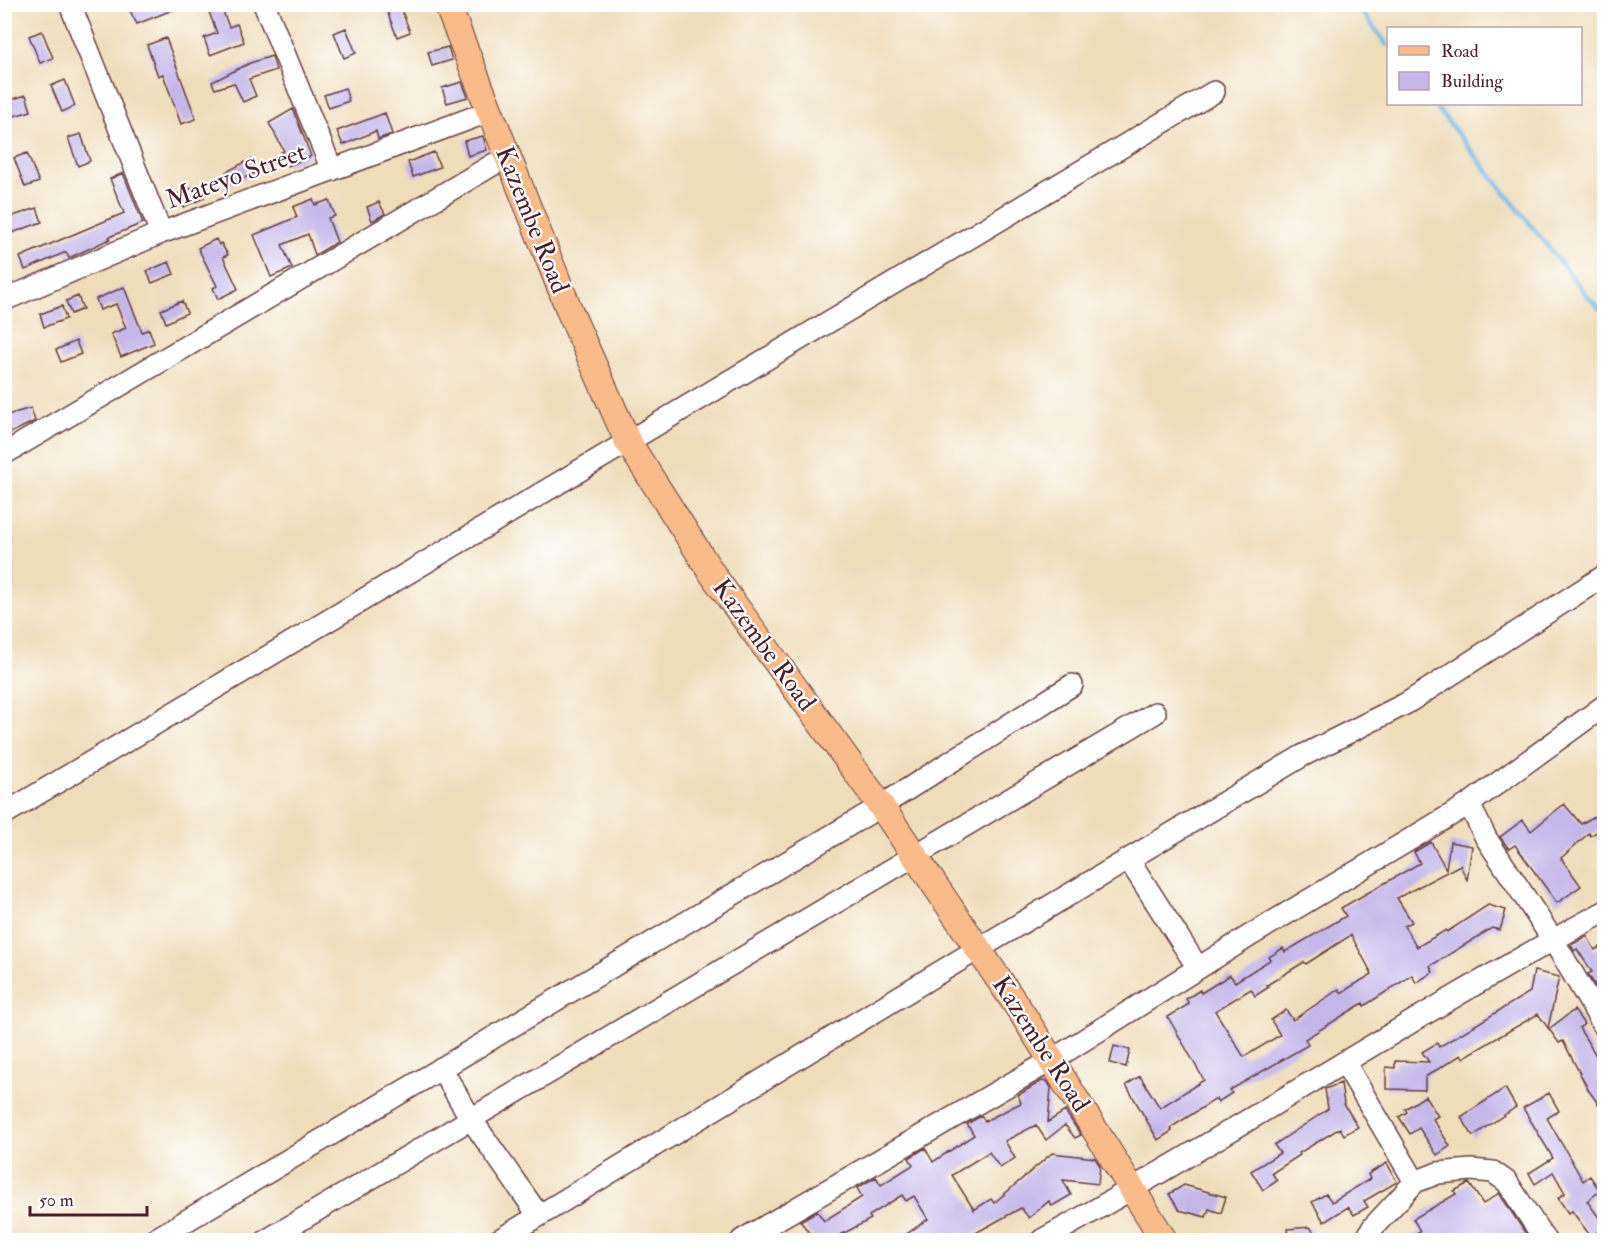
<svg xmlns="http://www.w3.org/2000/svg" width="1609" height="1245" font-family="'IM FELL Double Pica',serif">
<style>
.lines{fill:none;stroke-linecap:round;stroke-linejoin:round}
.stream{stroke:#6cb6e5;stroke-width:4.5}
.building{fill:#c5b6ea;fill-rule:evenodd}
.minor-casing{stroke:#633c40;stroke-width:24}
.major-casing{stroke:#633c40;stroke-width:28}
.minor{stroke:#fff;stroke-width:21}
.major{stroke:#fabb8b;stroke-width:26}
.labels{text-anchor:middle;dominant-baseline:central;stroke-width:4.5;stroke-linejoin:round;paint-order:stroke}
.street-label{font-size:26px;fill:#4a1f2b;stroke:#fff}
</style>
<rect width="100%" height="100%" fill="#fff"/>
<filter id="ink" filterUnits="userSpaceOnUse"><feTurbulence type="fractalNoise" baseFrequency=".0167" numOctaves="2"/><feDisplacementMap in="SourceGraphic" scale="12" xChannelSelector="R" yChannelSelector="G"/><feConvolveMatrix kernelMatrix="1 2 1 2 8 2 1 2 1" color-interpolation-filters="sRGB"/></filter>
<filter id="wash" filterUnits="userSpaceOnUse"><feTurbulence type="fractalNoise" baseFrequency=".008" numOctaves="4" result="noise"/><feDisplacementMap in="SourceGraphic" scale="24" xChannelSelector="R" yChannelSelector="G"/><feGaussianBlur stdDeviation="1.35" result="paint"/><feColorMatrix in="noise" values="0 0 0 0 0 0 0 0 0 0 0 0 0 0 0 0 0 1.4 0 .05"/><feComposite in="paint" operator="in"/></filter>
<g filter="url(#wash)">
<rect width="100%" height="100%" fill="#efddba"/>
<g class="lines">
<!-- stream -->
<path class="stream" d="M1356,4L1388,46
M1434,104L1589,298L1604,313"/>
</g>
<g id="blocks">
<!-- building -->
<path class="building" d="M136,4H180V7L137,24L129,9Z
M206,4H220L229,27L237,24L244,42L210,55L204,38L217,33Z
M400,6L410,32L397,37L387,11Z
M346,28L356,53L344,58L334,33Z
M42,31L53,58L40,63L29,36Z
M166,38L196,119L181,124L163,74L158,76L147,45Z
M448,47L452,60L432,66L428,52Z
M272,56L276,70L249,79L256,96L243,102L234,83L215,89L212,82L250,63Z
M65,80L75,106L62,112L51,86Z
M462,82L468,97L447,103L442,88Z
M345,88L349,101L329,108L324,95Z
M26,95L31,111L4,119V102Z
M293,109L311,156L288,166L281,152L284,151L269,123Z
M385,113L392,134L378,139L376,131L343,145L337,131Z
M81,134L90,161L78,166L68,138Z
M483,136L487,150L468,156L464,141Z
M434,152L440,167L413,177L408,162Z
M27,153L39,182L25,187L14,158Z
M251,159L257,172L232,184L226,172Z
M123,173L143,223L109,237L110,239L69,258L66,252L25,270L20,257L124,213L110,179Z
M199,185L204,198L183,207L178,194Z
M313,199L315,205L329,200L335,216L328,218L337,242L315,255L308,234L282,245L292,268L271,277L254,235L297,217L293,207Z
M379,202L385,214L372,221L367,207Z
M37,208L42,222L9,234L4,219Z
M216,239L219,245L221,243L228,255L223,257L238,289L218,299L213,288L217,286L198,248Z
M169,262L174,274L152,283L147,271Z
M124,287L142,332L149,329L154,343L121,357L111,334L126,328L116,304L100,310L96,299Z
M78,296L83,309L71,314L66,301Z
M182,301L187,313L166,323L161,310Z
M62,306L66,319L44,327L40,314Z
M76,341L81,354L61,362L56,350Z
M31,408L35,421L4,436V416Z
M1564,804L1581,824L1605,810V827L1590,836L1589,833L1561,858L1581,886L1557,903L1515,845L1509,849L1500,837L1523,820L1531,831Z
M1431,842L1446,869L1450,842L1472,846L1467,880L1460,865L1397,898L1412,922L1404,926L1417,947L1446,930L1447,932L1488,905L1506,910L1500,930L1492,928L1430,966L1433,972L1416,983L1412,975L1364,1006L1363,1003L1305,1039L1308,1045L1230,1090L1232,1093L1218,1102L1216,1099L1170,1128L1172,1131L1158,1140L1126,1085L1140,1076L1160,1108L1204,1080L1168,1017L1189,1004L1186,999L1200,990L1201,993L1230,975L1235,982L1270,960L1269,957L1283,948L1285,952L1346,916L1341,908L1420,863L1414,852ZM1351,935L1372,974L1341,993L1339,989L1293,1020L1286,1010L1271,1020L1280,1035L1244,1057L1215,1011L1251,989L1255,996L1269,987L1267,985L1304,962L1306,964Z
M1587,936L1595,950L1605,944V1002L1588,974L1592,972L1577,949L1574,951L1571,945Z
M1534,971L1559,977L1548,1028L1538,1014L1463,1058L1461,1055L1425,1077V1090L1386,1089V1067L1395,1068V1061L1429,1062L1422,1052L1437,1043L1439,1047L1530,992Z
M1574,1010L1584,1024L1579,1028L1605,1070V1113L1589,1091L1563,1041L1559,1043L1549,1029Z
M1114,1046L1130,1050L1126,1067L1110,1063Z
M1042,1081H1047L1051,1088L1048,1122L1065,1111L1081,1135L1075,1138L1065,1125L1046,1140L1036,1125L1005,1141L1015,1158L1000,1168L989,1152L952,1175L974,1210L991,1199L994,1203L1052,1153L1095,1158L1100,1166L1098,1184L1063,1180L1071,1195L1052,1206L1049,1201L1029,1218L1021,1208L963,1240H898L928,1219L914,1196L906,1201L902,1195L869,1216L871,1219L831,1240H815L800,1221L817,1211L824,1221L862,1197L857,1188L876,1177L881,1185L913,1165L909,1158L925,1148L933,1162L974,1135L967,1124L981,1116L985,1121L1021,1103L1018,1095Z
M1341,1083L1344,1104L1358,1127L1344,1135L1340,1128L1299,1153L1300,1155L1272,1173L1277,1181L1263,1190L1251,1171L1280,1153L1274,1145L1328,1109L1325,1089Z
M1505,1088L1516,1107L1473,1136L1461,1117Z
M1549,1093L1559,1111L1547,1118L1583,1181L1590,1176L1600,1191L1587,1201L1605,1226L1591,1237L1572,1211L1568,1213L1558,1198L1565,1193L1553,1172L1535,1184L1529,1173L1553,1158L1523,1108Z
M1425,1096L1438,1116L1433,1119L1450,1146L1437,1155L1419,1128L1410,1134L1399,1117L1407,1112L1405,1109Z
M1387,1163L1397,1182L1364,1201L1368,1207L1354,1215L1348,1207L1324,1222L1312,1202L1326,1194L1332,1202L1370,1179L1368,1174Z
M1469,1183L1483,1204L1499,1193L1530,1240H1404L1420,1231L1413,1219L1456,1194L1454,1191Z
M1184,1185L1226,1197L1221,1213L1209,1209L1206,1217L1179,1210L1169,1194Z
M1310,1227L1319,1240H1289L1288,1229Z"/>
</g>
</g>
<g filter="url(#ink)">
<use href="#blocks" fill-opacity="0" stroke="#633c40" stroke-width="1.5"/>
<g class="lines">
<!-- minor casing -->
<g class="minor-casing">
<path id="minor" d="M70,4L161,233
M264,4L332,170
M4,300L161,233L488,112
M4,454L506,157
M1469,804L1486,838L1553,940L1604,1026
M4,814L1214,92
M1129,860L1198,968
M1345,1063L1415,1182
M441,1068L471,1119L539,1216
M154,1240L881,806L1072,685
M267,1240L1155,713
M499,1240L978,949L1302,756L1407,703L1604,576
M742,1240L1052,1060L1251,935L1469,804L1604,706
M1042,1240C1232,1135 1413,1015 1604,912
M1366,1240L1373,1227L1415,1182L1438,1173L1471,1170L1493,1172L1507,1182L1545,1240"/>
</g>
<!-- major casing -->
<g class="major-casing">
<path id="major" d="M447,4L570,312L628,442L715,578L881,806L1023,1015L1164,1240"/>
</g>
<!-- minor -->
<use href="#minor" class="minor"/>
<!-- major -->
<use href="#major" class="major"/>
</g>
</g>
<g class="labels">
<!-- street labels -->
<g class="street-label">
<text transform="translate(236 176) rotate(-20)">Mateyo Street</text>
<text transform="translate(532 220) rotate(68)">Kazembe Road</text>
<text transform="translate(764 645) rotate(54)">Kazembe Road</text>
<text transform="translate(1041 1044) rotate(57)">Kazembe Road</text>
</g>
</g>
<!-- margin -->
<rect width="1609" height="1245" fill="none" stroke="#fff" stroke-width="24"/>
<!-- legend -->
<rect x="1387" y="27" width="195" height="78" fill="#ffffff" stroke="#b7a5aa" stroke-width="1.5"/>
<rect x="1399" y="46" width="30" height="9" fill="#fabb8b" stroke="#b7a5aa" stroke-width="1.5"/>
<text x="1441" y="57" font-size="18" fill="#4a1f2b">Road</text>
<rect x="1399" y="72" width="30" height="18" fill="#c5b6ea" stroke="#b7a5aa" stroke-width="1.5"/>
<text x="1441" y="87" font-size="18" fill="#4a1f2b">Building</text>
<!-- scale -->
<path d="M30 1206v9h117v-9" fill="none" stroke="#4a1f2b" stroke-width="3"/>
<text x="39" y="1206" font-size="18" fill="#4a1f2b" stroke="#ffffff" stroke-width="4.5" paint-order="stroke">50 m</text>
</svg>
